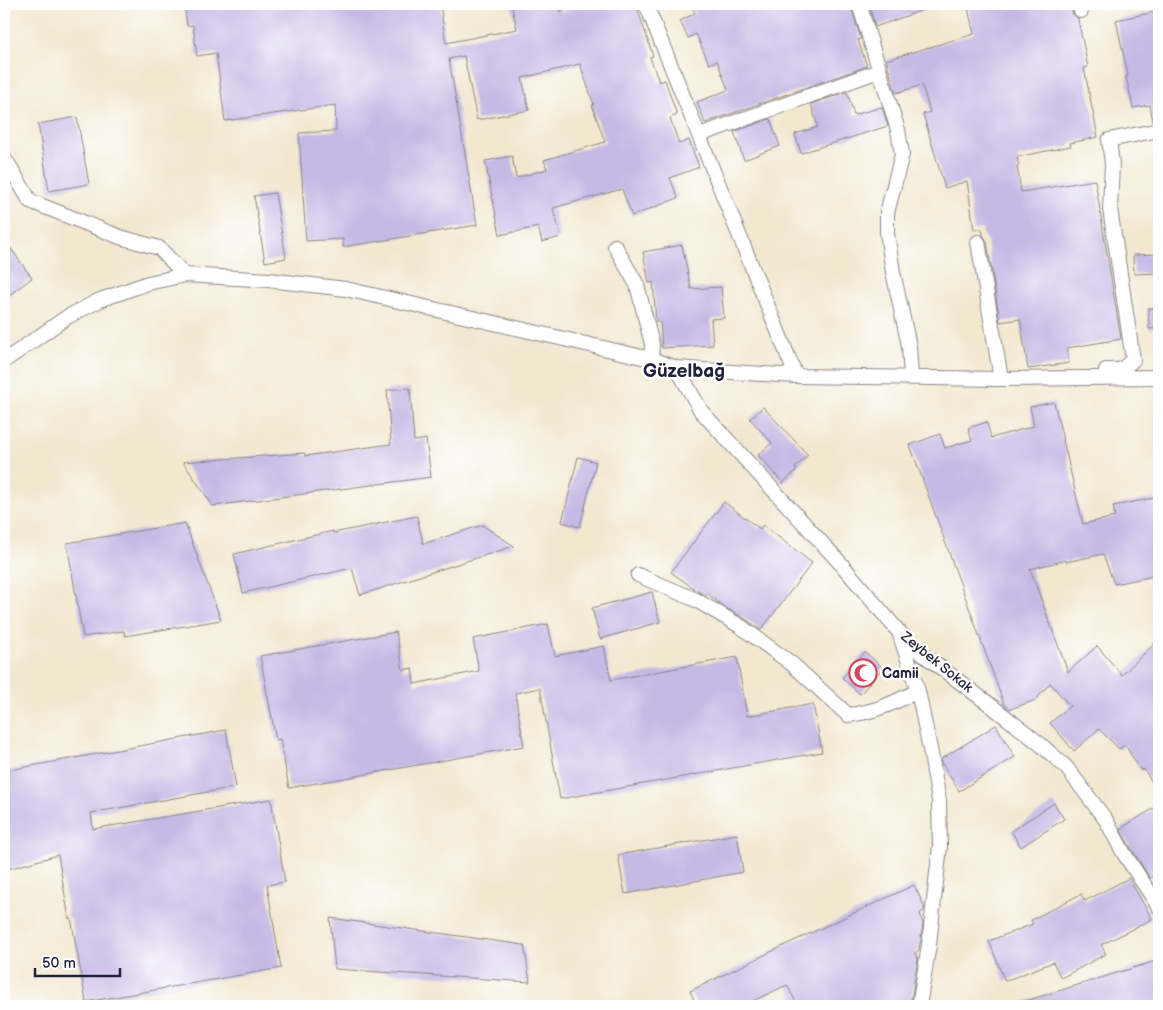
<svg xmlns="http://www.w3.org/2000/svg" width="1163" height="1010" font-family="'Balsamiq Sans',sans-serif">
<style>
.building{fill:#c6bae5}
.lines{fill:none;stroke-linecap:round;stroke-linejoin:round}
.minor-casing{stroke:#8a8586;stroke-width:16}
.minor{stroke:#fff;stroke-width:14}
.labels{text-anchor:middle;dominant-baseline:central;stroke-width:5;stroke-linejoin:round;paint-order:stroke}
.street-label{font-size:14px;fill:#22223b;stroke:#fff}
.poi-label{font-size:14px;font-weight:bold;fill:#22223b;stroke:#fff;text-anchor:start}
.district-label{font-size:19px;font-weight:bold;fill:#22223b;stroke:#fff}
</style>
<rect width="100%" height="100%" fill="#fff"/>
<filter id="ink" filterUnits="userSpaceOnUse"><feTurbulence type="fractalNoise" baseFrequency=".02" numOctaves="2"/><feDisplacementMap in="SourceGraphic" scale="10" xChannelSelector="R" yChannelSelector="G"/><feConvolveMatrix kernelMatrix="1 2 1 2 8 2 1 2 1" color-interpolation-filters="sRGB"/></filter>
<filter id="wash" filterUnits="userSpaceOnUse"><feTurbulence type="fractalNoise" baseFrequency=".0096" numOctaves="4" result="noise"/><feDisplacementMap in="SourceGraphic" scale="20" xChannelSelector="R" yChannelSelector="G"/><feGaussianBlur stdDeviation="1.12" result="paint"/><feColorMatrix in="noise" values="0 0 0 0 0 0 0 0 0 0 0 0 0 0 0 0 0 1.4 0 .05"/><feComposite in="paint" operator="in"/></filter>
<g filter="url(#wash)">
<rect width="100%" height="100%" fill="#f2e8d0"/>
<g id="blocks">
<!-- building -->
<path class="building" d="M184,4H440L446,43L517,29L511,4H558L561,12L585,4H636L653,56L650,57L659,82L665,80L677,115L670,118L679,144L689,140L699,167L670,178L678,198L632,216L622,189L553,208L561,237L542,242L538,227L500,235L485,161L512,156L516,178L547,169L544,160L605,142L592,105H594L580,64L522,78L529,110L477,120L464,56L449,59L477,225L343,247V239L306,241L299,133L336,131L335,105L225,121L216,53L197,56L193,25L187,26Z
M690,4H850L861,39L858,40L867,66L705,123L697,102L728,90L717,61L709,64L696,34L688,38L680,21L695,13Z
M882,4H937V5L875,27L870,8Z
M967,4H1070L1073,14L1078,19L1088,67L1084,68L1098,137L1070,143L1071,146L1017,157L1019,166H1017L1021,192L1095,180L1121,339L1067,348L1069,363L1028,369L1020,319L1000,322L987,241L983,235L982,229L974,230L967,181L945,188L923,114L930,112L922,85L896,93L886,60L974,34Z
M1159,11V121L1153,122L1150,105L1133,108L1126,76H1128L1116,20Z
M847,92L854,115L882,107L888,126L801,153L795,134L818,127L811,104Z
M77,117L89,184L49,191L38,124Z
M770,119L780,146L744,160L734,132Z
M275,193L286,258L265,262L254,196Z
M4,239L32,278L4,299Z
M682,245L691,289L721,287L724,318L711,319L713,345L662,348L660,322H656L653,282L649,283L643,252Z
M1159,254V273L1134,274L1133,255Z
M1148,308H1159V328L1149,329Z
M410,388L414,441L426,439L431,477L213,506L183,462L305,453V456L391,444L387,390Z
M1054,402L1083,524L1115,517L1113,506L1154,498L1159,522V575L1114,584L1103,554L1066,562V560L1030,569L1068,672L1097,646L1122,675L1155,643L1159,648V794L1144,769L1141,771L1125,745L1119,749L1099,729L1074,751L1050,723L1070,706L1050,683L1036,700L1010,709L1004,704L910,445L940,434L945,448L972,440L968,428L987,422L991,438L1034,426L1030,407Z
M763,407L808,455L795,468L797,470L783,483L758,455L772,443L750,419Z
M578,457L596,462L580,527L562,522Z
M724,502L760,529L763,525L812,563L761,630L744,618L724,607L707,593L705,595L696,590L671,572Z
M417,516L423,544L482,525L514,546L360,595L352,568L243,593L234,554L333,531V533Z
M185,523L221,620L125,636L124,631L83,637L67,543Z
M652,592L660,622L600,639L592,608Z
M548,624L555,656L604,646L611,680L737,657L747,716L813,704L822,752L560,799L540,688L515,693L524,746L289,788L280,739L276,740L260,656L396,632L403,670L412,668L414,684L479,671L473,639Z
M865,652L883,668L860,694L842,678Z
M996,725L1015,757L959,791L941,762V759Z
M226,730L236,787L91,813L93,829L271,799L285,882L267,885L281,968L86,1002L71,918L69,919L58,855L4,870V771Z
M1054,803L1064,819L1021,847L1011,831Z
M1159,805V872L1150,878L1131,848L1120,829Z
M737,834L743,872L625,894L618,855Z
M1129,878L1152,919L1101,945L1106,954L1061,978L1053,962L1005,981L989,941L1033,924L1031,920L1081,894L1085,901Z
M914,885L924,906V911L920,913L923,924L919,950L915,953L918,959L910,1006H798L787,985L742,1006H697L690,991L783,946Z
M330,918L524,945L530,982L335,969Z
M1159,960V1006H1016V1004Z"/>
</g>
</g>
<g filter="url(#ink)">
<use href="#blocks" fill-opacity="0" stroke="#8a8586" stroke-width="1"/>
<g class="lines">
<!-- minor casing -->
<g class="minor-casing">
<path id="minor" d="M646,4L796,376
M859,4L898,130L902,154L887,213V233L893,272L909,346L911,378
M1079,4L1081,11
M699,135L879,71
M4,159L9,165L30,201L120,237L159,248L185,275
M978,242L1001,379
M615,246L637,285L652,344L651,359
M4,361L67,317L100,300L148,283L185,275L269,280L346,289L651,359L677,368L746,373L796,376L1001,379L1159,377
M677,368L701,411L842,565L899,632L924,655L989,704L1040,744L1066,767L1106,820L1123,852L1159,907
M1106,370H1121L1133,360L1127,319L1110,209L1112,164L1109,140L1159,130
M638,575L696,600L740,626L792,664L848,715C876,712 893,703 918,691
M900,635L918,691L931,754L939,801L940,846L929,945L919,1006"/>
</g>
<!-- minor -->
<use href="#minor" class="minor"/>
</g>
</g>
<!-- icons -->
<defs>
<g id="mosque-ring" transform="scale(1.4375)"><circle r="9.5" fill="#fff" stroke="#d1495b" stroke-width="1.5"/><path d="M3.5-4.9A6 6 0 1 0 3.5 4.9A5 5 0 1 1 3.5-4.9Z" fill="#d1495b"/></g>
</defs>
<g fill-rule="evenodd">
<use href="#mosque-ring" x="863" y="673"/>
</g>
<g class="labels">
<!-- street labels -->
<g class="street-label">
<text transform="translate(937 662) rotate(39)">Zeybek Sokak</text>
</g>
<!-- poi labels -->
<g class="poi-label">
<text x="882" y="673">Camii</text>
</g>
<!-- district labels -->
<g class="district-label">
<text x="684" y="371">Güzelbağ</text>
</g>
</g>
<!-- margin -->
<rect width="1163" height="1010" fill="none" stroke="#fff" stroke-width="20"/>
<!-- scale -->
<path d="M35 968v8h85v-8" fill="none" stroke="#22223b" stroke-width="2.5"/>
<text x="42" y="968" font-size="15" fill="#22223b" stroke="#ffffff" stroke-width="4" paint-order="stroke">50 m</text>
</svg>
